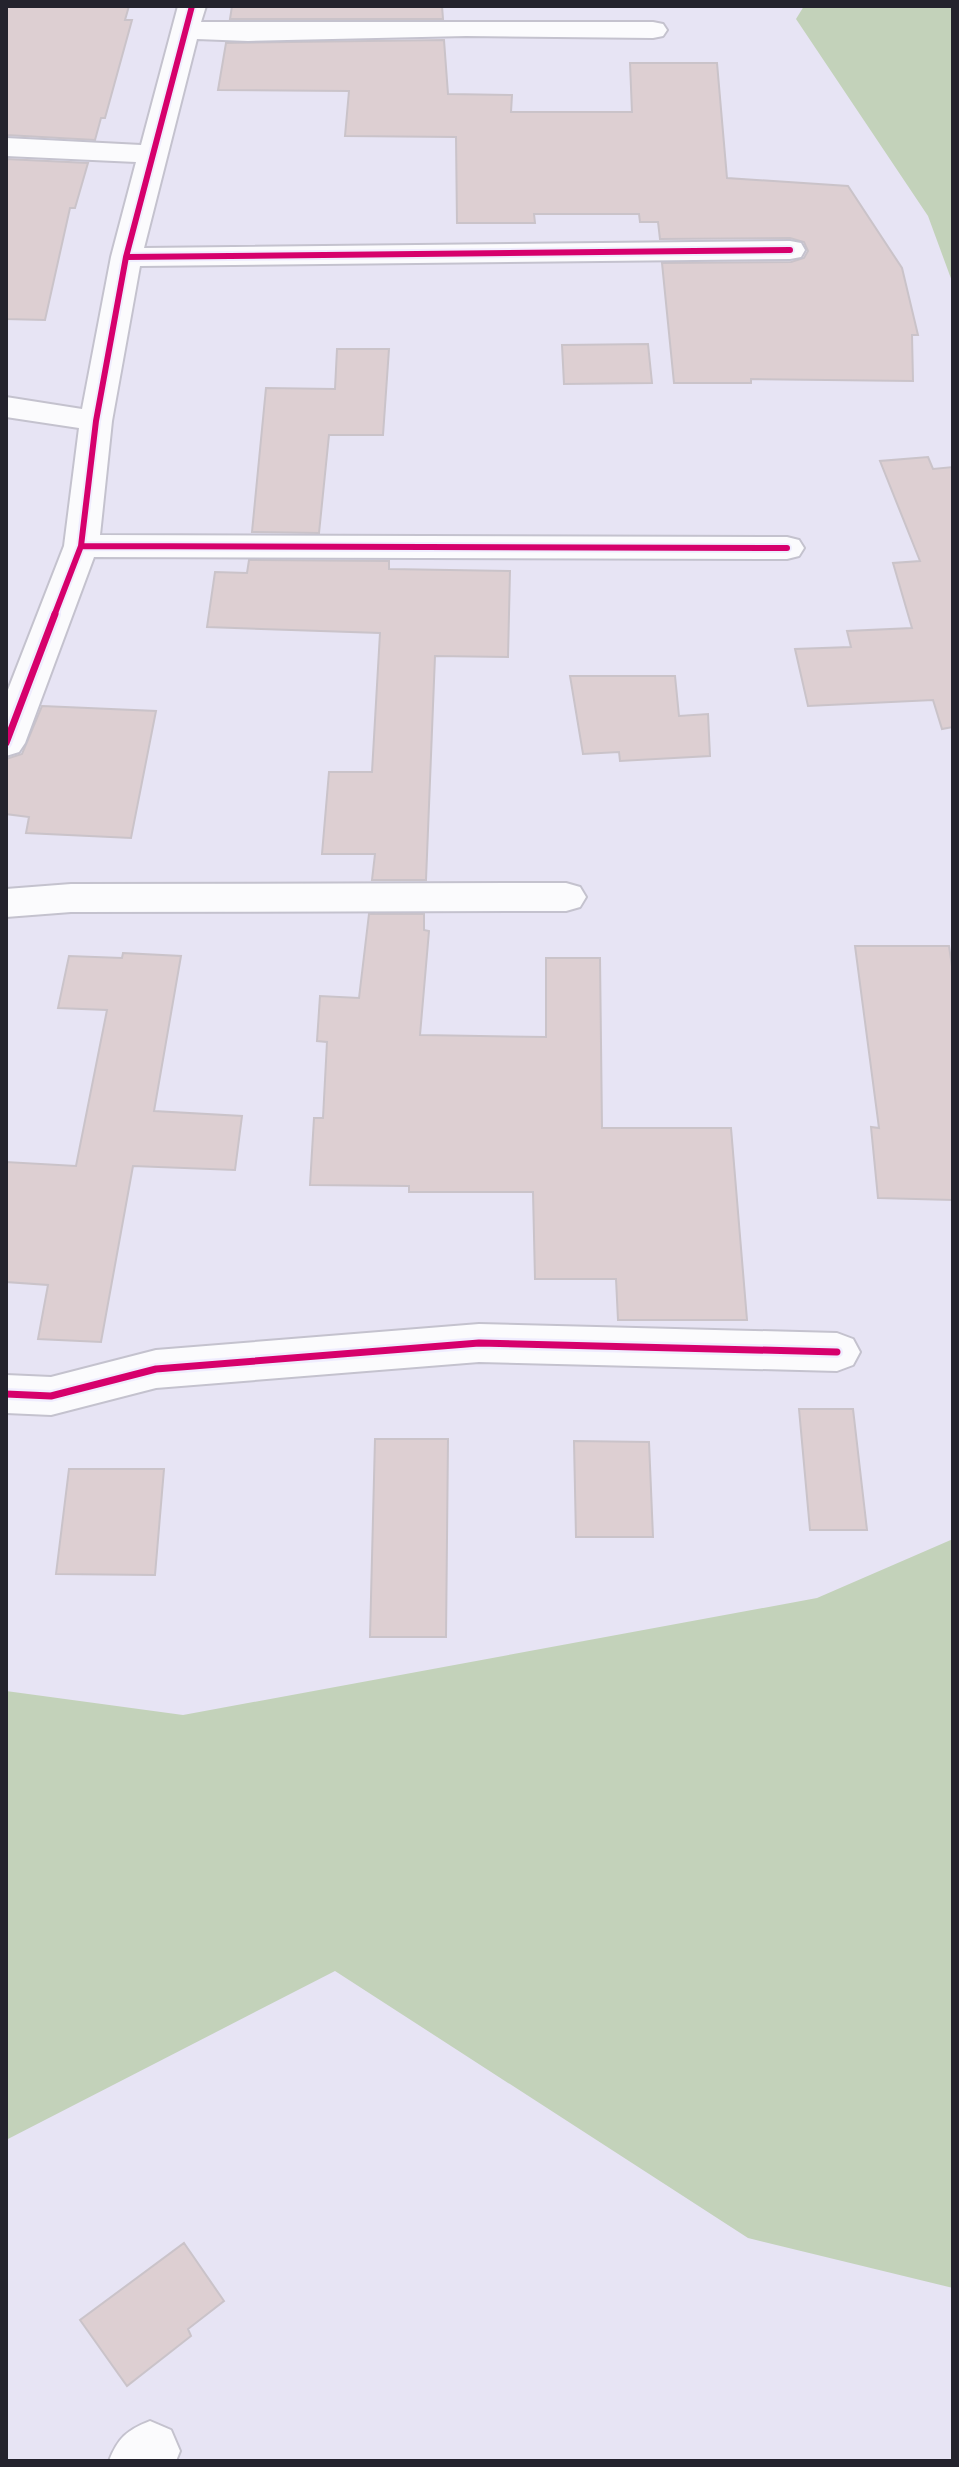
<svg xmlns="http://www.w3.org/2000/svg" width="959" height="2467" font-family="'Alegreya Sans',sans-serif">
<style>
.green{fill:#c3d2ba}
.building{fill:#ddcfd2;stroke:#cac3c9;stroke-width:2}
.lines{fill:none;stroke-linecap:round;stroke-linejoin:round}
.minor-casing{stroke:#c4c2ce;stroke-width:4}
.minor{fill:#fbfbfd;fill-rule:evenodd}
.cycleway-far1-casing{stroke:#efedfe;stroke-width:10}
.cycleway-casing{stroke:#efedfe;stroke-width:12}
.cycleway-far1{stroke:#d6006c;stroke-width:6}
.cycleway{stroke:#d6006c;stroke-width:7}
</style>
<rect width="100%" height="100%" fill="#e7e4f4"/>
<!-- green -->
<path class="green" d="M804,6H953V284L928,216L796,19Z
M953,1539V2288L748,2238L335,1971L6,2140V1691L183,1715L817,1598Z"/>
<!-- building -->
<path class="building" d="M6,6H129L125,20H132L105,118H101L95,140L6,135Z
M232,6H442L443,19H230Z
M444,40L448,94L512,95L511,112H632L630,63H717L727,178L848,186L902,268L918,335H912L913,381L751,379V383H674L662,263L791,262L804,258L808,251L804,242L790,238L660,239L658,222H640L639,214H534L535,223H457L456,137L345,136L349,91L218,90L226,43Z
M6,159L88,163L75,208H70L45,320L6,319Z
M648,344L652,383L564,384L562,345Z
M337,349H389L383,435H329L319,533L252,532L266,388L335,389Z
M928,457L933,469L953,467V727L942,729L933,700L808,706L795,649L851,647L847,631L912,628L893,563L920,561L880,461Z
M249,560L389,561V569L510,571L508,657L435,656L426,880H372L375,854H322L329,772H372L380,633L207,627L215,572L247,573Z
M570,676H675L679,716L708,714L710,756L620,761L619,752L583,754Z
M42,706L156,711L131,838L26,833L29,817L6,814V759L22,754Z
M369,914H424V930L429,931L420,1035L546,1037V958H600L602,1128H731L747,1320H618L616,1279H535L533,1192H409V1186L310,1185L314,1118H323L327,1042L317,1041L320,996L359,998Z
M855,946H949L953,973V1200L878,1198L871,1127L879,1128Z
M123,953L181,956L154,1111L242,1116L235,1170L133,1166L101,1342L38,1339L48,1285L6,1282V1162L76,1166L107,1010L58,1008L69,956L122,958Z
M799,1409H853L867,1530H810Z
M375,1439H448L446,1637H370Z
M574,1441L649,1442L653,1537H576Z
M69,1469H164L155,1575L56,1574Z
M184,2243L224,2301L188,2329L191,2336L127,2386L80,2320Z"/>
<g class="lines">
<!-- minor casing -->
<g class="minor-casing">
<path id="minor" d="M178,6H206L201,22H653L663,24L667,30L663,36L653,38L466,36L248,41L197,39L144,248L790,241L801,243L805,250L801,257L790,259L140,266L112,421L100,535L787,537L799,540L804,548L799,556L787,559L94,557L25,743L19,752L6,756V695L64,546L79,428L6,417V397L82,409L111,257L136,162L6,156V138L141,145Z
M566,883L580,887L586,897L580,907L566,911L71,912L6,917V889L71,884Z
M479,1324L837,1333L853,1339L860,1352L853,1365L837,1371L479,1362L156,1388L51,1415L6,1413V1375L51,1377L156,1350Z
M150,2421L171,2430L180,2451L176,2461H109C118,2438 127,2430 150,2421Z"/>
</g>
<!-- minor -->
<use href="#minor" class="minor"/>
<!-- cycleway-far1 casing -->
<g class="cycleway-far1-casing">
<path id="cycleway-far1" d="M126,257L790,250
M81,546L787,548
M54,616L81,546L96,421L126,257L192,6"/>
</g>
<!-- cycleway casing -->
<g class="cycleway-casing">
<path id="cycleway" d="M6,743L55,614
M6,1394L51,1396L156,1369L479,1343L837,1352"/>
</g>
<!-- cycleway-far1 -->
<use href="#cycleway-far1" class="cycleway-far1"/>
<!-- cycleway -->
<use href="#cycleway" class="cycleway"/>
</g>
<!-- border -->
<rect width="959" height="2467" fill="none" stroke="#24232d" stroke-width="16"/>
</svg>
